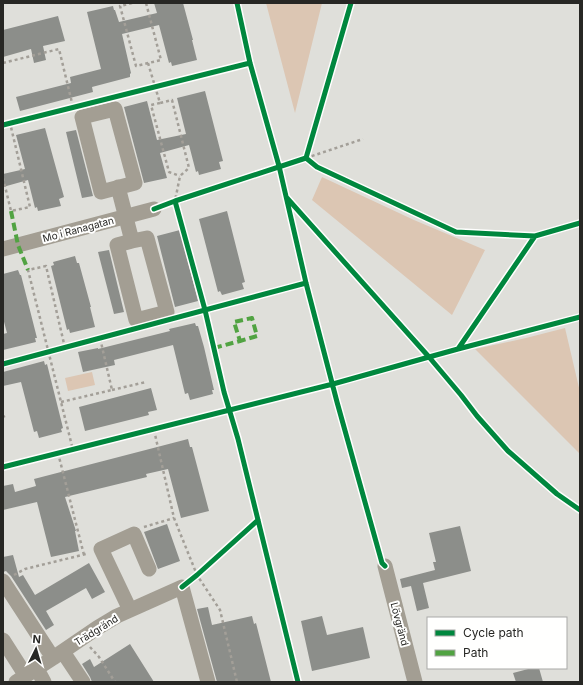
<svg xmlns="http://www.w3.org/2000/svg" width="583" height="685" font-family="Inter,sans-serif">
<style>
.green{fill:#dcc6b3}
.building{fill:#8c8e8a}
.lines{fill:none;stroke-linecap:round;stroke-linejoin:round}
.path{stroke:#a39f98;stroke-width:2.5;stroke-dasharray:3 3;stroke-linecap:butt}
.minor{stroke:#a39e93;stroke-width:15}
.quiet{stroke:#51a342;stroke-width:4;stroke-dasharray:8 4;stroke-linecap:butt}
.cycleway-casing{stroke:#fffffe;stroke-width:8}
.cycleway{stroke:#00873e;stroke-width:5}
.labels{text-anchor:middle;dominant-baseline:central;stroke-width:4;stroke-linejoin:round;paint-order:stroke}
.street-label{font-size:10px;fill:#272724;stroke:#fffffe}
</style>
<rect width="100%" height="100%" fill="#dfdfda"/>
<!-- green -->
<path class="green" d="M266,3H322L295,113Z
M322,177L414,220L485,250L452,315L312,200Z
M565,328L580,392V454L475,349L526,338Z
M92,372L95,385L68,391L65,378Z"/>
<!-- building -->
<path class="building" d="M154,3H183L193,40H192L197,60L172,66L171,62L169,63L159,25L122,34L131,73L130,74V77L92,87L93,92L20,111L16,97L71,83L70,77L101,69L87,12L113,6L114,10H115L119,22L157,13Z
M58,16L65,41L43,46L46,60L34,63L31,49L3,57V30Z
M205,91L223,161L219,162L221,169L199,175L198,171L196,172L189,145L160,153L167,178L144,183L124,107L147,101L157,140L186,134L177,98Z
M45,128L64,197L59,199L61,206L38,211L37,207L35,208L28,180L3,187V174L25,169L16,135Z
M76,130L93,196L82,198L66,132Z
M227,211L245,282L242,283L244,289L222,295L220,291L218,292L199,219Z
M180,230L198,301L175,307L157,236Z
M109,250L124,312L114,314L98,252Z
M75,256L77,263H79L91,307H90L95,327L70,333L69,329L67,330L51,266L54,265L53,262Z
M18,270L20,275H21L37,338H35L36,342L3,350V334L7,333L3,318V274Z
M195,323L196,326H198L204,347L214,390H212L213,394L190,400L188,393L185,394L173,345L114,360L115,365L83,372L78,352L98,348V349L170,331L169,329Z
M44,361L45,365L47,364L63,428L61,429L62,432L39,438L37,431L34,432L21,382L3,386V372Z
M151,388L157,410L148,412L149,415L85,431L79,407Z
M188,439L190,447H192L209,511L181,518L168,469L146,474L147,477L65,497L76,531H75L79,551L51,557L37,502L3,510V486L13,484L15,492L36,486L34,479Z
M167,524L180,561L158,569L144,532Z
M460,526L471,571L423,583L429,608L417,611L411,586L402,588L400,579L435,570L433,562H436L429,533Z
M13,555L19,577L23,575L35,595L89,563L105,592L92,599L86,588L46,611L54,625L46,630L11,576L6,571L3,572V557Z
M208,607L212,625L252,616L254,624L256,623L271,682H217L197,609Z
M322,616L327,635L363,627L370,658L312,671L301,621Z
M130,644L154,682H92L90,677L82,664L90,659L94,667Z
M532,668H539L543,682H516L513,673Z"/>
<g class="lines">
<!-- path -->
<path class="path" d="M132,3L120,6L136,66L161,60L146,3
M3,63L59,49L73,107
M148,63L160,103L172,100L189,168L180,176L175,201
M160,103L151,105L169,172L180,176
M306,158L363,139
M3,178L11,211L30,207L10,123
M65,348L46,266L28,270L73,450
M112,390L146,382
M61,402L112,390L100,338
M3,417L5,416
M154,430L174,518L197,575L220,610L237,682
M58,453L84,555
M144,527L174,518
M14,575L25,569L86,554
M90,647L99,657L115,682"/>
<!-- minor -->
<path class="minor" d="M115,109L135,183L101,192L82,117Z
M118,187L132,241L117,245L136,320L167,312L147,238L132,241
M3,249L154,209
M385,566L415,682
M3,581L53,658
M130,610L101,549L134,534L149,569
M3,640L26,676
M63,652L83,682
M37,669L44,682
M16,682L53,658L97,628L117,616L182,587L208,682"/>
<!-- quiet -->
<path class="quiet" d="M11,211L18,245L28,270
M214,348L240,341L234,322L252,318L257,336L240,341"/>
<!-- cycleway casing -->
<g class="cycleway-casing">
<path id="cycleway" d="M237,3L250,63L279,166L306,283L337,402L382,563L385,566
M3,125L250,63
M306,158L317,167L456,232L535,236
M306,158L351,3
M287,198L429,357L458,349L535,236L580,223
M175,201L205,310L224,392L238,439L298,682
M154,209L175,201L306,158
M458,349L580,317
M3,364L306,283
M3,467L333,384L429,357L461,395L477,416L508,451L557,494L580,510
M182,587L197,575L258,520"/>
</g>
<!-- cycleway -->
<use href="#cycleway" class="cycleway"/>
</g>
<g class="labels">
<!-- street labels -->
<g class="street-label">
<text transform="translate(78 229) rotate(-15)">Mo i Ranagatan</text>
<text transform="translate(400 624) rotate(75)">Lövgränd</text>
<text transform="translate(96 630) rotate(-32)">Trädgränd</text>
</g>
</g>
<!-- border -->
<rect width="583" height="685" fill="none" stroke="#272724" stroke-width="8"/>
<!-- legend -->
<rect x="427" y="617" width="140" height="52" fill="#fffffe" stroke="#a9a9a7"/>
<rect x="435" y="630" width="20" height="6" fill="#00873e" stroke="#a9a9a7"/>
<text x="463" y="637" font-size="12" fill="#272724">Cycle path</text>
<rect x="435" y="650" width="20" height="6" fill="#51a342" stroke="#a9a9a7"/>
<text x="463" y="657" font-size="12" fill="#272724">Path</text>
<!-- north arrow -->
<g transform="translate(36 649) rotate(5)" stroke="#fffffe" stroke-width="3" paint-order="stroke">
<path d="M0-3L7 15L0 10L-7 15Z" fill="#272724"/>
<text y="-6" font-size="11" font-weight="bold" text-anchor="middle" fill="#272724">N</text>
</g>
</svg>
